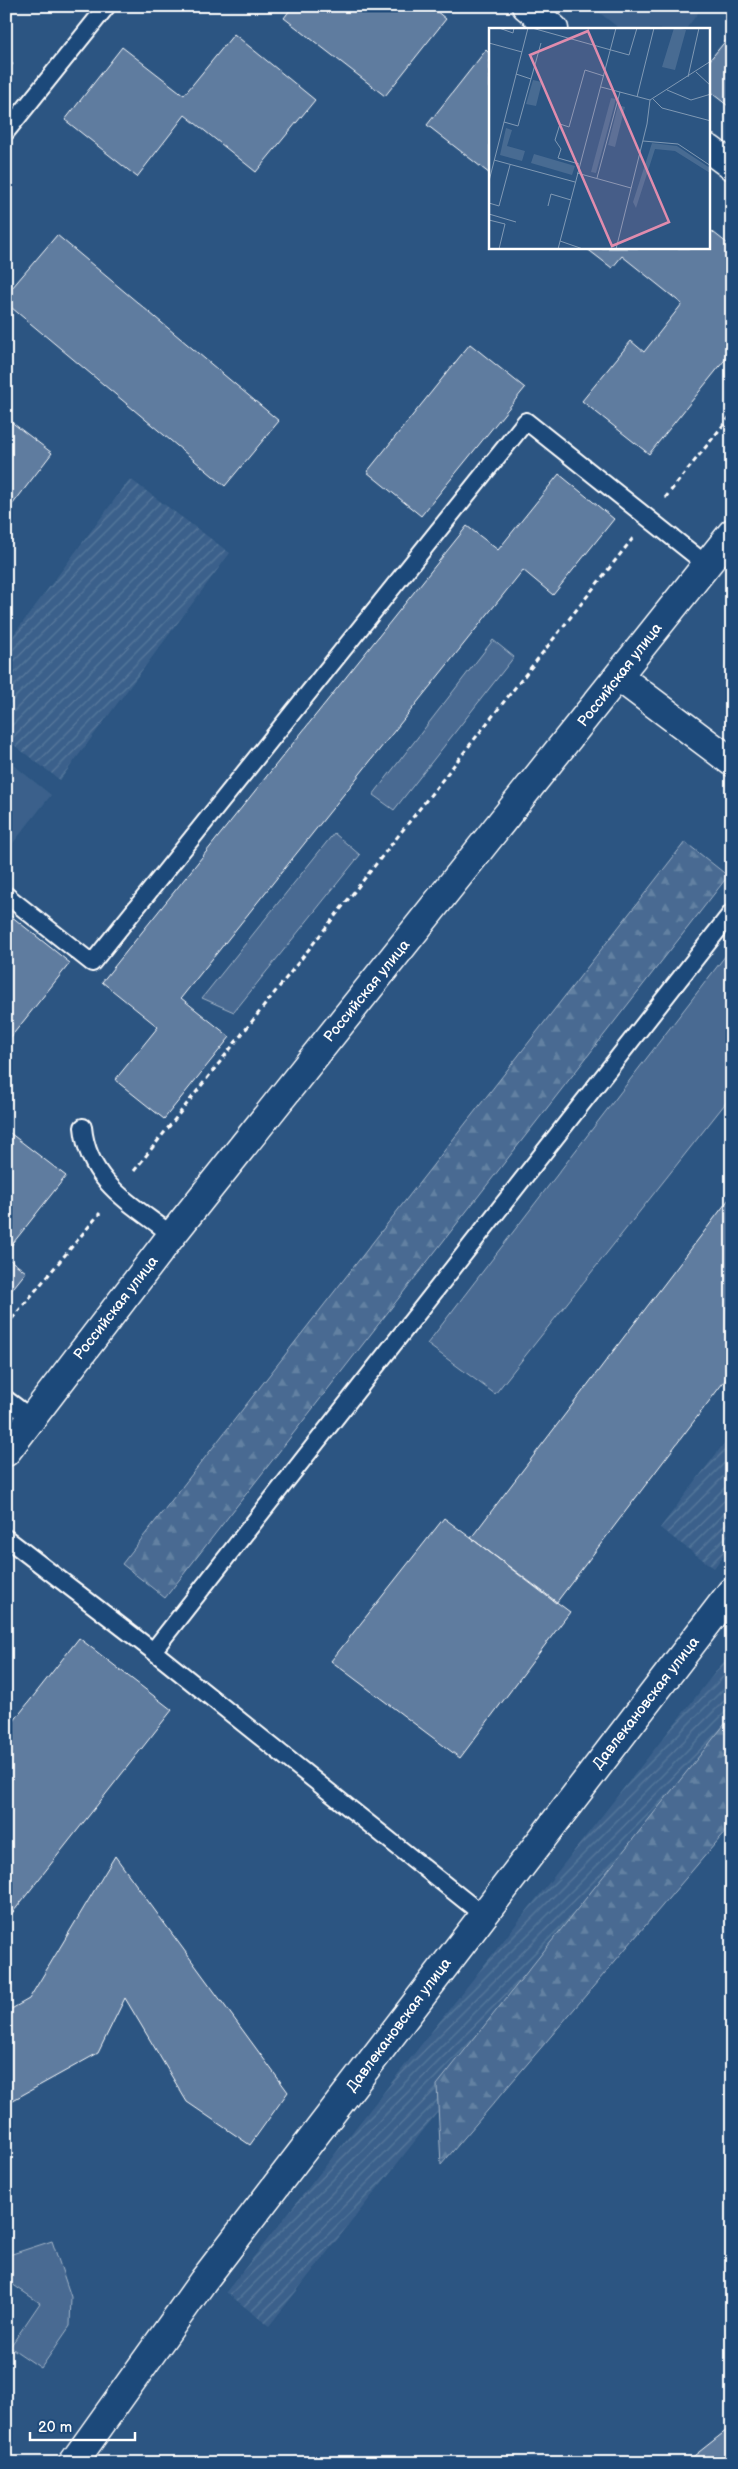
<svg xmlns="http://www.w3.org/2000/svg" width="738" height="2469" font-family="'Balsamiq Sans',sans-serif">
<style>
.built{fill:#3b618b}
.industrial{fill:url(#industrial-furrows)}
.green{fill:#486b92;stroke:#a4b5c8}
.forest{fill:url(#forest-firs);stroke:#a4b5c8}
.building{fill:#5e7c9f;stroke:#fff}
.lines{fill:none;stroke-linecap:round;stroke-linejoin:round}
.lane-casing{stroke:#fff;stroke-width:20}
.street-casing{stroke:#fff;stroke-width:31}
.secondary-casing{stroke:#fff;stroke-width:31}
.path{stroke:#fff;stroke-width:3;stroke-dasharray:5 4;stroke-linecap:butt}
.lane{stroke:#1f4a7a;stroke-width:16}
.street{stroke:#1f4a7a;stroke-width:28}
.secondary{stroke:#1f4a7a;stroke-width:28}
.labels{text-anchor:middle;dominant-baseline:central;stroke-width:4;stroke-linejoin:round;paint-order:stroke}
.street-label{font-size:15px;fill:#fff;stroke:#1f4a7a}
.inset-road{fill:none;stroke:#8099b4;stroke-width:1}
.view{fill:#e08cad;fill-opacity:0.15;stroke:#e08cad;stroke-width:2.5}
.inset-edge{fill:none;stroke:#fff;stroke-width:2.5}
</style>
<defs>
<pattern id="industrial-furrows" width="10" height="10" patternUnits="userSpaceOnUse" patternTransform="scale(1.25)"><rect width="10" height="10" fill="#3b618b"/><path d="M-1 1l2-2M0 10L10 0M9 11l2-2" fill="none" stroke="#58799c"/></pattern>
<pattern id="forest-firs" width="22" height="20" patternUnits="userSpaceOnUse" patternTransform="scale(1.25)"><rect width="22" height="20" fill="#486b92"/><path d="M5 1l3.5 6h-7zM16 11l3.5 6h-7z" fill="#6381a2"/></pattern>
</defs>
<rect width="100%" height="100%" fill="#2c5582"/>
<filter id="ink" filterUnits="userSpaceOnUse"><feTurbulence type="fractalNoise" baseFrequency=".02" numOctaves="2"/><feDisplacementMap in="SourceGraphic" scale="10" xChannelSelector="R" yChannelSelector="G"/><feConvolveMatrix kernelMatrix="1 2 1 2 8 2 1 2 1" color-interpolation-filters="sRGB"/></filter>
<g filter="url(#ink)">
<!-- built -->
<path class="built" d="M591,6H703L686,29H620Z
M6,759L51,795L6,852Z"/>
<!-- industrial -->
<path class="industrial" d="M130,479L230,553L60,780L6,739V645Z
M732,1433V1544L714,1568L660,1528Z
M732,1651V1739L269,2326L226,2292Z"/>
<!-- green -->
<path class="green" d="M493,640L514,657L394,810L373,795Z
M334,833L360,855L234,1012L202,998Z
M726,955L732,960V1095L495,1394L427,1344Z
M52,2241L71,2297L70,2326L41,2368L10,2347L40,2303L6,2280V2256Z"/>
<!-- forest -->
<path class="forest" d="M685,842L728,876L165,1598L122,1564Z
M732,1715V1824L441,2165L437,2085Z"/>
<!-- building -->
<path class="building" d="M293,6H430L446,19L385,96L284,18Z
M732,33V109L709,91V61Z
M234,34L315,100L256,172L185,115L137,177L65,120L122,47L184,95Z
M486,50L490,54V174L427,125Z
M6,58L13,64L6,73Z
M709,229L732,247V351L649,454L582,401L631,341L644,352L682,304L622,256L612,268L586,248H709Z
M57,235L279,421L225,486L6,303V295Z
M470,344L525,388L421,516L367,472Z
M6,418L52,453L6,513Z
M559,474L614,519L553,595L523,570L181,998L230,1037L164,1119L115,1080L158,1027L102,982L467,526L498,550Z
M6,912L70,963L6,1043Z
M6,1130L66,1176L6,1252Z
M732,1195V1371L556,1603L471,1538Z
M6,1257L26,1272L6,1297Z
M444,1518L570,1612L460,1758L331,1661Z
M79,1638L172,1710L6,1921V1731Z
M115,1856L288,2092L250,2145L187,2102L125,1998L98,2053L6,2104V2012L29,1999Z
M732,2426V2463H685Z"/>
<g class="lines">
<!-- lane casing -->
<g class="lane-casing">
<path id="lane" d="M6,132L107,6
M6,895L92,963L526,421L707,565
M83,1127C88,1182 132,1204 172,1235
M6,1399L31,1418
M6,1538L153,1651L483,1915
M153,1651L732,912"/>
</g>
<!-- street casing -->
<g class="street-casing">
<path id="street" d="M526,6L554,29
M709,149L732,166
M619,677L732,762
M73,2463L203,2281L732,1591"/>
</g>
<!-- secondary casing -->
<g class="secondary-casing">
<path id="secondary" d="M6,1452L172,1235L732,533"/>
</g>
<!-- path -->
<path class="path" d="M665,498L732,414
M134,1171L633,538
M6,1326L100,1213"/>
<!-- lane -->
<use href="#lane" class="lane"/>
<!-- street -->
<use href="#street" class="street"/>
<!-- secondary -->
<use href="#secondary" class="secondary"/>
</g>
</g>
<g class="labels">
<!-- street labels -->
<g class="street-label">
<text transform="translate(620 675) rotate(-52)">Российская улица</text>
<text transform="translate(367 991) rotate(-51)">Российская улица</text>
<text transform="translate(116 1308) rotate(-52)">Российская улица</text>
<text transform="translate(646 1703) rotate(-52)">Давлекановская улица</text>
<text transform="translate(399 2025) rotate(-53)">Давлекановская улица</text>
</g>
</g>
<!-- overview -->
<g transform="translate(489 28)">
<rect width="221" height="221" fill="#2c5582"/>
<path d="M129,77L136,79L126,119L119,117Z" fill="#486b92"/>
<path d="M185,0L197,2L186,42L173,39ZM44,52L53,54L47,78L37,76ZM122,70L127,71L107,145L102,144ZM17,100L23,102L18,118L36,123L33,133L11,127ZM163,115L188,118L221,140V145L186,123L166,121L147,180L144,174ZM45,126L86,138L83,147L42,135Z" fill="#486b92"/>
<path class="inset-road" d="M10,0L24,5L25,0M43,0L140,27L148,0M0,15L33,24M207,44L222,58M199,49L210,0M42,51L52,15M112,59L161,72M178,62L202,72L222,66M148,69L165,0M164,71L173,80L222,93M161,72L222,33M15,94L29,98L42,51L27,46M154,113L189,116L222,138M5,132L86,154M90,136L69,130L72,121L66,112L71,96L80,99L96,42L115,48M88,145L142,160M108,150L131,64M0,153L39,0M0,175L10,178L21,137M59,178L62,166L82,172M0,186L27,194M0,192L16,196L10,221M71,213L94,221M69,221L127,0M127,221L158,96L161,72"/>
<path class="view" d="M99,3L180,194L123,218L41,27Z"/>
<rect width="221" height="221" class="inset-edge"/>
</g>
<!-- margin -->
<rect width="738" height="2469" fill="none" stroke="#1f4a7a" stroke-width="25"/>
<rect x="12" y="12" width="713" height="2444" fill="none" stroke="#fff" stroke-width="2" filter="url(#ink)"/>
<!-- scale -->
<path d="M30 2432v8h105v-8" fill="none" stroke="#ffffff" stroke-width="2.5"/>
<text x="38" y="2432" font-size="15" fill="#ffffff" stroke="#1f4a7a" stroke-width="4" paint-order="stroke">20 m</text>
</svg>
